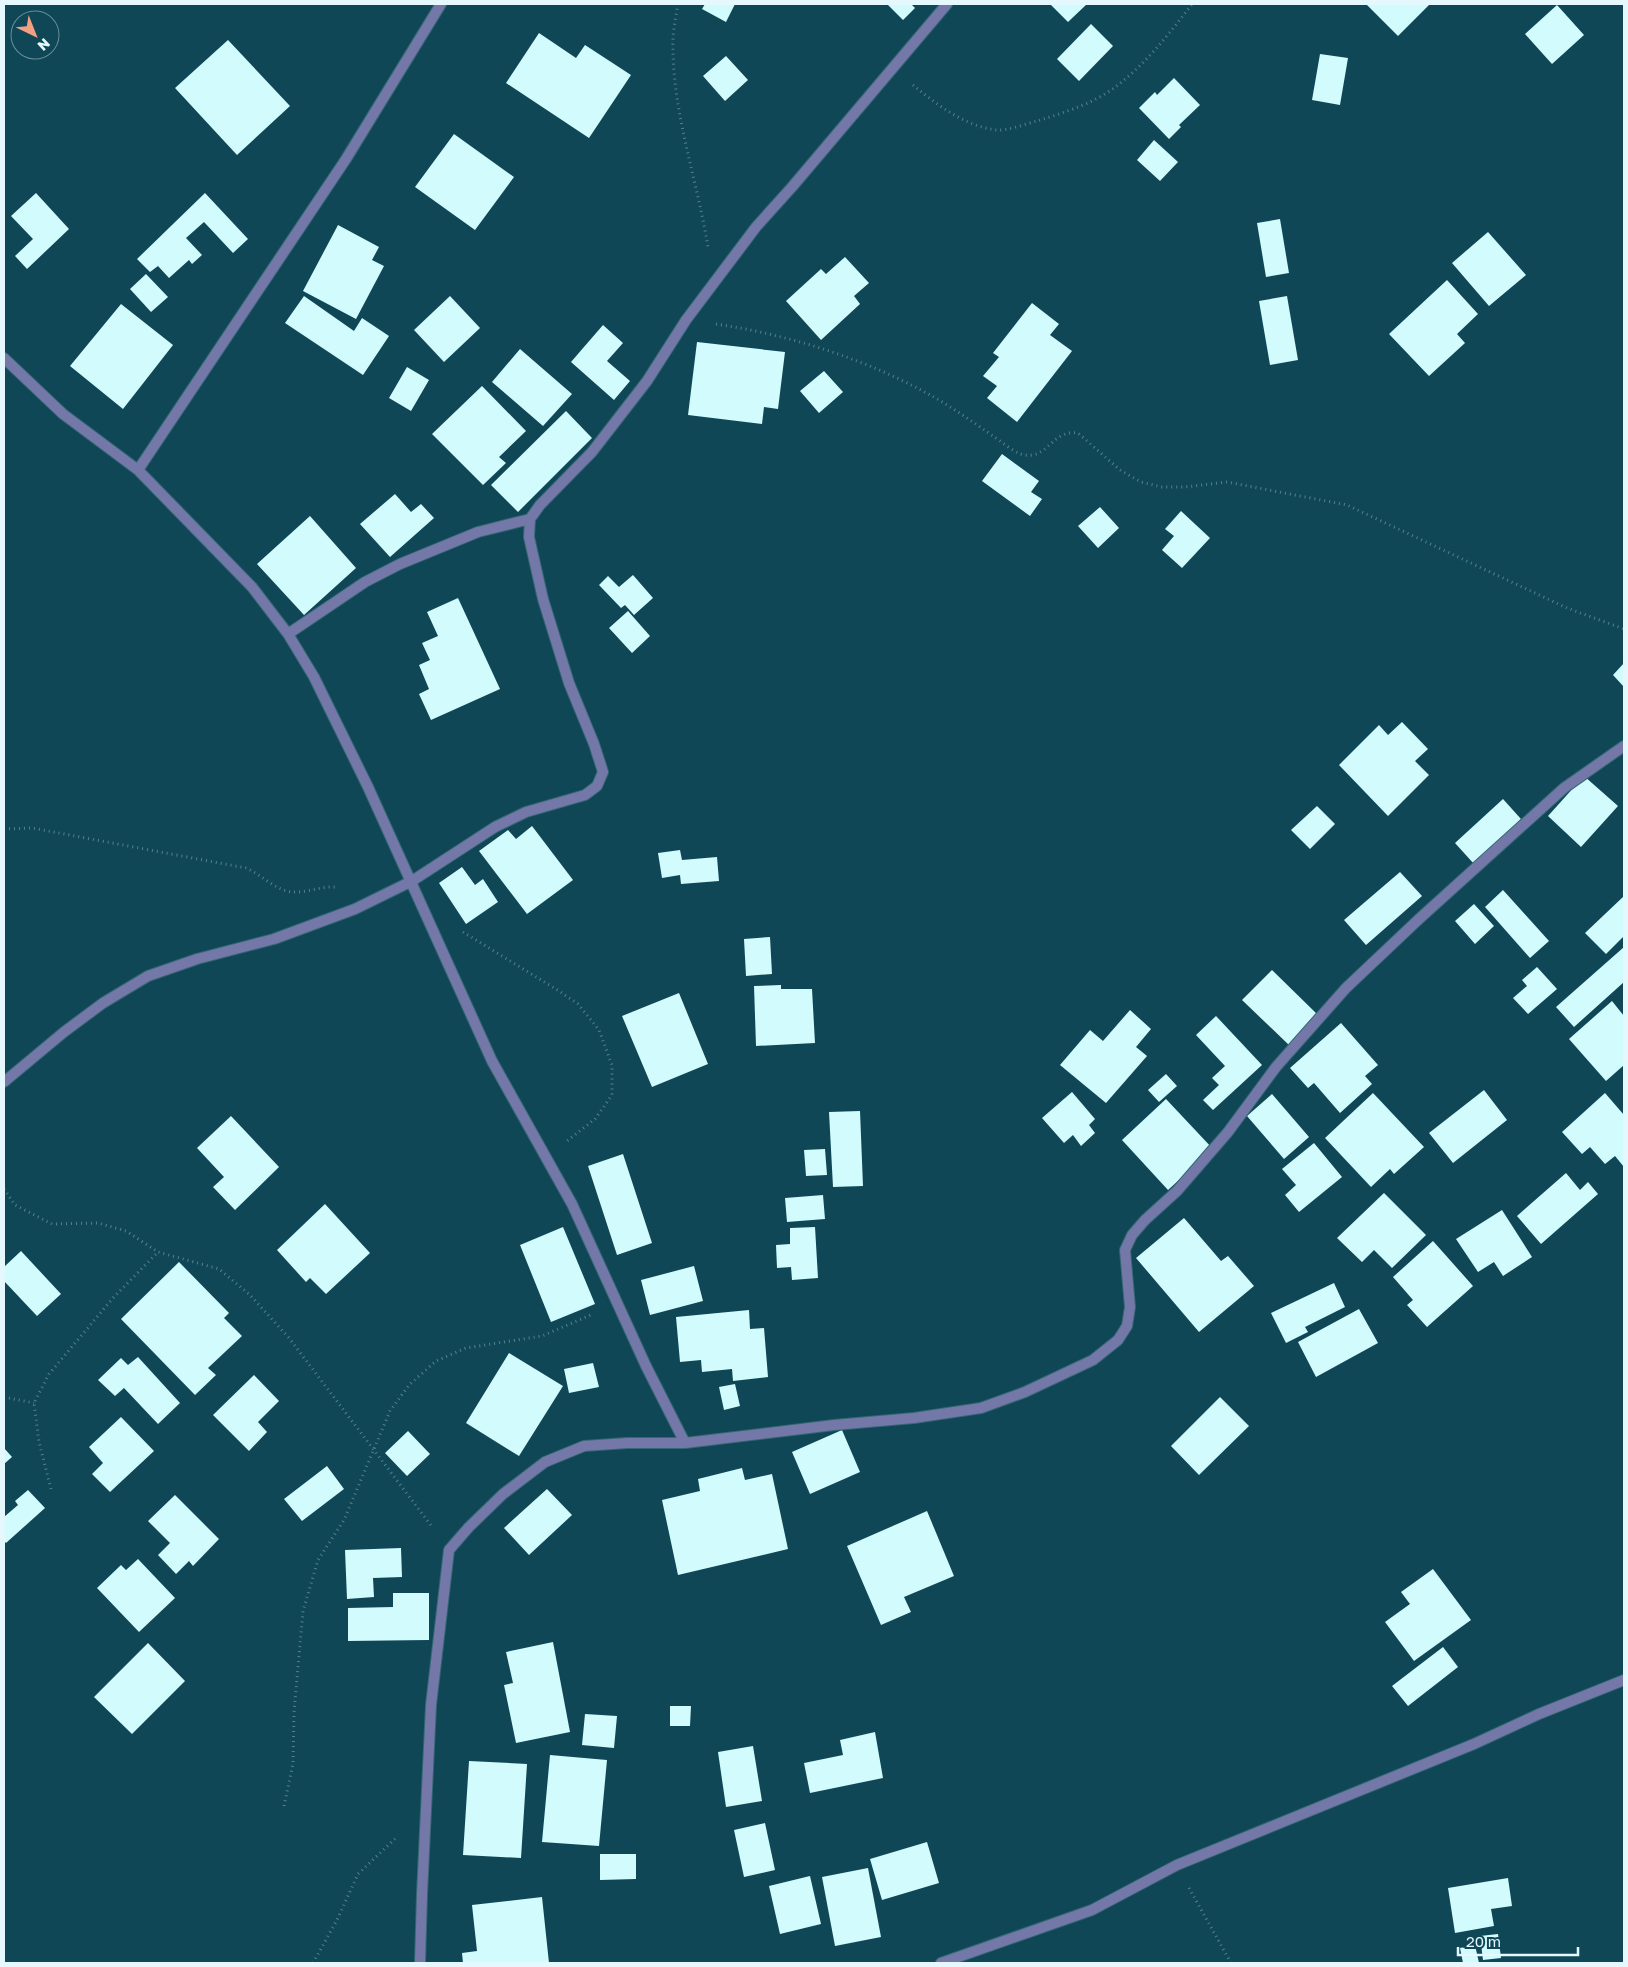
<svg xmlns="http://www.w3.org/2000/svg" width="1628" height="1967" font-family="'Golos Text',sans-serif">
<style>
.building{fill:#d1fbfd}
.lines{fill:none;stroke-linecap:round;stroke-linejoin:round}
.minor-casing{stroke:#366774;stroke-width:12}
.path{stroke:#54808c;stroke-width:3;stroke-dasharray:1 4;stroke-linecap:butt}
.minor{stroke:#7478a9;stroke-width:10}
</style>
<rect width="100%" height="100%" fill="#104756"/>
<!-- building -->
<path class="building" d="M705,4H735L726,22L702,9Z
M887,4H911L915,8L903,20Z
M1050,4H1087L1068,22Z
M1366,4H1430L1398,36Z
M1557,5L1584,35L1552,64L1525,34Z
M1091,24L1113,46L1079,81L1057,59Z
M539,33L576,58L585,45L631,75L589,138L506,83Z
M228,40L290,106L237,155L175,88Z
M1320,54L1348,58L1340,105L1312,100Z
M726,56L748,80L725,101L703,76Z
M1174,78L1200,105L1179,125L1181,127L1169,139L1139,108L1155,92L1157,95Z
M454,134L514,177L475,230L415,187Z
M1154,140L1178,162L1160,181L1137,160Z
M36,193L69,229L27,269L15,256L33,239L11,216Z
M205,193L248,239L233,253L204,222L186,238L202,255L192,264L189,260L169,278L158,266L150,272L137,259Z
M1280,219L1289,273L1266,277L1257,223Z
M338,225L379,247L372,260L384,266L356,319L303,291Z
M1488,232L1526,275L1489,306L1452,263Z
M845,257L869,283L854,296L860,304L821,340L786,301L821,269L826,274Z
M146,274L168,297L151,312L130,289Z
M1447,280L1478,314L1457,334L1465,343L1429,376L1389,334Z
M304,296L354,331L362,318L389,336L363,375L285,323Z
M450,296L480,328L444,362L414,330Z
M1287,296L1298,360L1270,365L1259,301Z
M1032,303L1059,324L1050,335L1072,351L1017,422L987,398L997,386L983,376L999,357L993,353Z
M121,304L173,345L123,409L70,366Z
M603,325L623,343L607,361L630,381L614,400L571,362Z
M697,342L785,352L778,409L764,407L762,424L688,415Z
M520,349L572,394L543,426L492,382Z
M407,367L429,380L411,411L389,398Z
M824,371L843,392L819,413L800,391Z
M482,386L526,431L499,457L506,463L483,485L432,434Z
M566,411L592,438L518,512L491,485Z
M1002,454L1039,481L1031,492L1042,499L1030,516L982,481Z
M395,494L411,512L421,504L434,518L390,557L360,524Z
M1100,507L1119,528L1098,548L1078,526Z
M1181,511L1210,538L1182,568L1162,550L1174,536L1165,529Z
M310,516L356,568L304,615L257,564Z
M633,575L653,598L634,615L625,605L621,608L599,585L608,576L619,587Z
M458,598L500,689L431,720L419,694L429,689L419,665L430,660L422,643L438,636L427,612Z
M628,611L650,636L632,653L609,628Z
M1624,663V687L1613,675Z
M1402,722L1428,749L1415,761L1429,775L1388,816L1339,765L1379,725L1388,735Z
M1584,776L1618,806L1581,847L1548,816Z
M1503,799L1521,819L1474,864L1455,843Z
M1317,806L1335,824L1310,849L1291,830Z
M532,826L573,880L527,914L479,851L508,830L516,839Z
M680,850L682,860L717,857L719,881L681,884L680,875L662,878L658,853Z
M462,867L475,885L483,879L498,902L466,924L439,883Z
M1400,872L1422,896L1366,945L1344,920Z
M1503,890L1549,941L1530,958L1485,907Z
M1624,896V936L1606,954L1585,933Z
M1474,904L1494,926L1475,944L1455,921Z
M770,937L772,974L746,976L744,939Z
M1624,947V982L1574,1027L1556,1007Z
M1537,967L1557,989L1528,1014L1513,998L1527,986L1522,980Z
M1272,970L1319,1016L1290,1046L1242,1000Z
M781,985V989H812L815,1043L756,1046L754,986Z
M679,993L708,1064L652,1087L622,1016Z
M1612,1001L1624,1016V1065L1606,1081L1569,1039Z
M1130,1010L1151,1029L1136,1047L1147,1056L1106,1103L1060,1065L1090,1030L1103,1041Z
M1216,1016L1262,1065L1213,1110L1203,1100L1219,1085L1212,1078L1225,1066L1196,1035Z
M1341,1023L1378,1065L1365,1076L1372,1084L1340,1113L1314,1083L1308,1088L1290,1068Z
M1166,1074L1177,1086L1159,1102L1148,1090Z
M1484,1090L1507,1120L1453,1163L1429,1133Z
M1072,1092L1095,1119L1089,1125L1095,1133L1081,1146L1073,1135L1064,1143L1042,1118Z
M1373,1093L1424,1147L1394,1174L1390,1169L1371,1187L1325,1138Z
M1605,1093L1624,1115V1167L1615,1156L1605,1164L1590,1147L1582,1154L1562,1132Z
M1272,1094L1309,1137L1284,1159L1247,1116Z
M1166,1099L1213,1149L1168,1190L1122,1140Z
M860,1111L863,1186L833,1187L829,1112Z
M231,1116L279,1167L235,1210L213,1187L224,1177L197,1148Z
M1314,1143L1342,1177L1299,1212L1285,1195L1296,1185L1282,1169Z
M825,1149L827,1175L806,1176L804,1150Z
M623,1154L652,1243L617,1255L588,1166Z
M1566,1173L1580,1190L1588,1182L1598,1194L1541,1244L1517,1216Z
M1384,1193L1426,1235L1392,1268L1374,1250L1362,1262L1337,1238Z
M823,1195L825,1219L787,1222L785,1198Z
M325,1204L370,1253L326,1294L310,1278L306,1282L277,1250Z
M1502,1210L1532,1257L1503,1276L1494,1262L1478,1272L1456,1239Z
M1184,1218L1221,1261L1228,1256L1254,1286L1199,1332L1136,1258Z
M563,1227L595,1304L551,1322L520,1245Z
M815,1227L818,1278L792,1280L791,1267L777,1268L776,1245L790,1244V1228Z
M1433,1241L1473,1286L1427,1327L1407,1305L1413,1300L1393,1277Z
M21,1251L61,1294L37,1316L4,1281V1267Z
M179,1262L229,1313L224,1318L242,1336L208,1368L216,1375L195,1395L121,1319Z
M694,1266L703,1301L650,1315L641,1280Z
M1334,1283L1345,1307L1305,1327L1308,1332L1286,1343L1271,1313Z
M1359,1309L1378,1343L1316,1377L1298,1342Z
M749,1310L750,1329L764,1328L768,1377L733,1381L732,1369L702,1372L701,1360L680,1362L676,1317Z
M509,1353L563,1386L519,1456L466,1423Z
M138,1357L180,1403L158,1424L124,1388L115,1396L98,1380L121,1358L128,1365Z
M593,1363L599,1387L569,1393L564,1369Z
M254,1375L279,1401L258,1422L267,1432L249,1451L213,1415Z
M735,1384L740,1406L724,1410L719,1387Z
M1220,1397L1249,1426L1199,1475L1171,1446Z
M121,1417L154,1451L110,1492L92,1474L103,1463L89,1447Z
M842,1430L860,1472L810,1494L792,1452Z
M408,1431L430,1454L407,1476L385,1453Z
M4,1448L12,1457L4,1464Z
M327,1466L344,1489L302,1521L284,1499Z
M742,1468L745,1480L772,1474L788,1549L678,1575L662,1500L700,1491L698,1479Z
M547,1489L572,1515L529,1555L504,1528Z
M28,1490L45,1508L6,1543L4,1541V1517L18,1505L15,1501Z
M175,1495L219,1539L193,1566L189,1561L176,1574L158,1555L170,1543L148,1521Z
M927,1511L954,1576L904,1597L911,1612L881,1625L847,1546Z
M401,1548L402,1577L373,1578L374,1597L347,1599L345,1550Z
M138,1559L175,1598L139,1632L97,1588L121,1565L126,1570Z
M1433,1569L1471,1620L1414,1661L1385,1622L1410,1604L1401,1592Z
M393,1593H429V1640L348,1641V1608L393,1607Z
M553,1642L570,1732L516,1743L504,1685L513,1683L506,1652Z
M148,1643L185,1681L132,1734L94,1697Z
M1443,1647L1458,1667L1408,1706L1392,1686Z
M670,1706H691L690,1726H670Z
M585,1714L617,1716L614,1748L582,1745Z
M875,1732L883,1778L810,1793L804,1763L843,1755L840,1740Z
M753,1746L762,1801L726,1807L718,1752Z
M550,1755L607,1760L599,1846L542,1842Z
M469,1761L527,1764L521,1858L463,1855Z
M765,1823L775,1870L744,1877L734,1830Z
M927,1842L939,1883L882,1900L870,1859Z
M600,1854H636V1879L600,1880Z
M868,1868L881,1937L835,1946L822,1877Z
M810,1876L821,1924L780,1934L769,1886Z
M1508,1878L1512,1906L1491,1909L1494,1926L1455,1933L1448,1888Z
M542,1897L549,1963H463L462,1953L477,1951L472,1905Z
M1498,1934L1501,1958L1483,1960L1480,1936Z
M1475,1945L1479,1963H1463L1460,1948Z"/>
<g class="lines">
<!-- minor casing -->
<g class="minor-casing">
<path id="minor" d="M4,358L63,414L138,470L252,587L288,634L314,677L368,787L492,1061L572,1204L646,1366L685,1443
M138,470L346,159L441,4
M288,634L365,582L400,564L478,532L530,519
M4,1082L64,1032L103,1003L148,976L197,959L274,939L355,909L412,881L495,827L526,812L585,795L597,786L603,772L594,744L569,683L543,599L529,537L530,519L540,505L592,452L647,381L686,320L756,227L792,187L947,4
M420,1963L422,1894L431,1705L449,1550L469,1527L503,1494L545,1462L584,1446L627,1443H685L834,1425L914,1418L981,1408L1025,1392L1093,1360L1118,1340L1127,1326L1130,1307L1125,1250L1132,1235L1145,1220L1177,1191L1228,1132L1276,1067L1346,988L1419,919L1564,788L1624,746
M941,1963L1092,1910L1177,1865L1474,1744L1539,1714L1624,1680"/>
</g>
<!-- path -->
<path class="path" d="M678,4C676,16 673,29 673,42C672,112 697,179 708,247
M913,85C937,105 965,126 996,130C1008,131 1025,124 1037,121C1063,113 1092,104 1114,88C1145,65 1169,34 1192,4
M716,324C790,335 866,359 932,396C953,408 973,422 993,436C1001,441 1012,451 1021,454C1048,462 1051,429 1078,433L1120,470L1141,482L1162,487H1185L1227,482L1347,505L1567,608L1624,629
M4,829L32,828L246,868C262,875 275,890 292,892C307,893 321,886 336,887
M463,932L559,991L578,1004L599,1030L612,1065V1095L595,1119L567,1141
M4,1189L15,1205L52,1224L98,1223L126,1231L158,1252L219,1269L250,1295L289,1338L433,1528
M4,1397L34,1403
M51,1489L39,1442L34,1403L49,1374L113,1298L158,1252
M284,1806L293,1764L294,1712L303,1611L318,1560L344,1520L390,1411L409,1385L436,1361L466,1348L542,1336L593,1314
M1189,1888L1231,1963
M313,1963L337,1920L358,1874L398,1836"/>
<!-- minor -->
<use href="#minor" class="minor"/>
</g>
<!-- border -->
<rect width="1628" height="1967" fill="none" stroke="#e4f8fe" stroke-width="10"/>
<!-- north arrow -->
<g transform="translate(35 35) rotate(137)"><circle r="24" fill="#104756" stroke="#658e99"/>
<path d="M0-4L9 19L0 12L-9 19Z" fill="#f3a082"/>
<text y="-8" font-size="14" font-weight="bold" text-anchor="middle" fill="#e4f8fe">N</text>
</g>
<!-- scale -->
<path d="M1458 1947v8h120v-8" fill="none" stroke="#e4f8fe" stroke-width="2.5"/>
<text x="1466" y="1947" font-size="15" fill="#e4f8fe" stroke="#104756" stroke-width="4" paint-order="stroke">20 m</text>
</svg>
